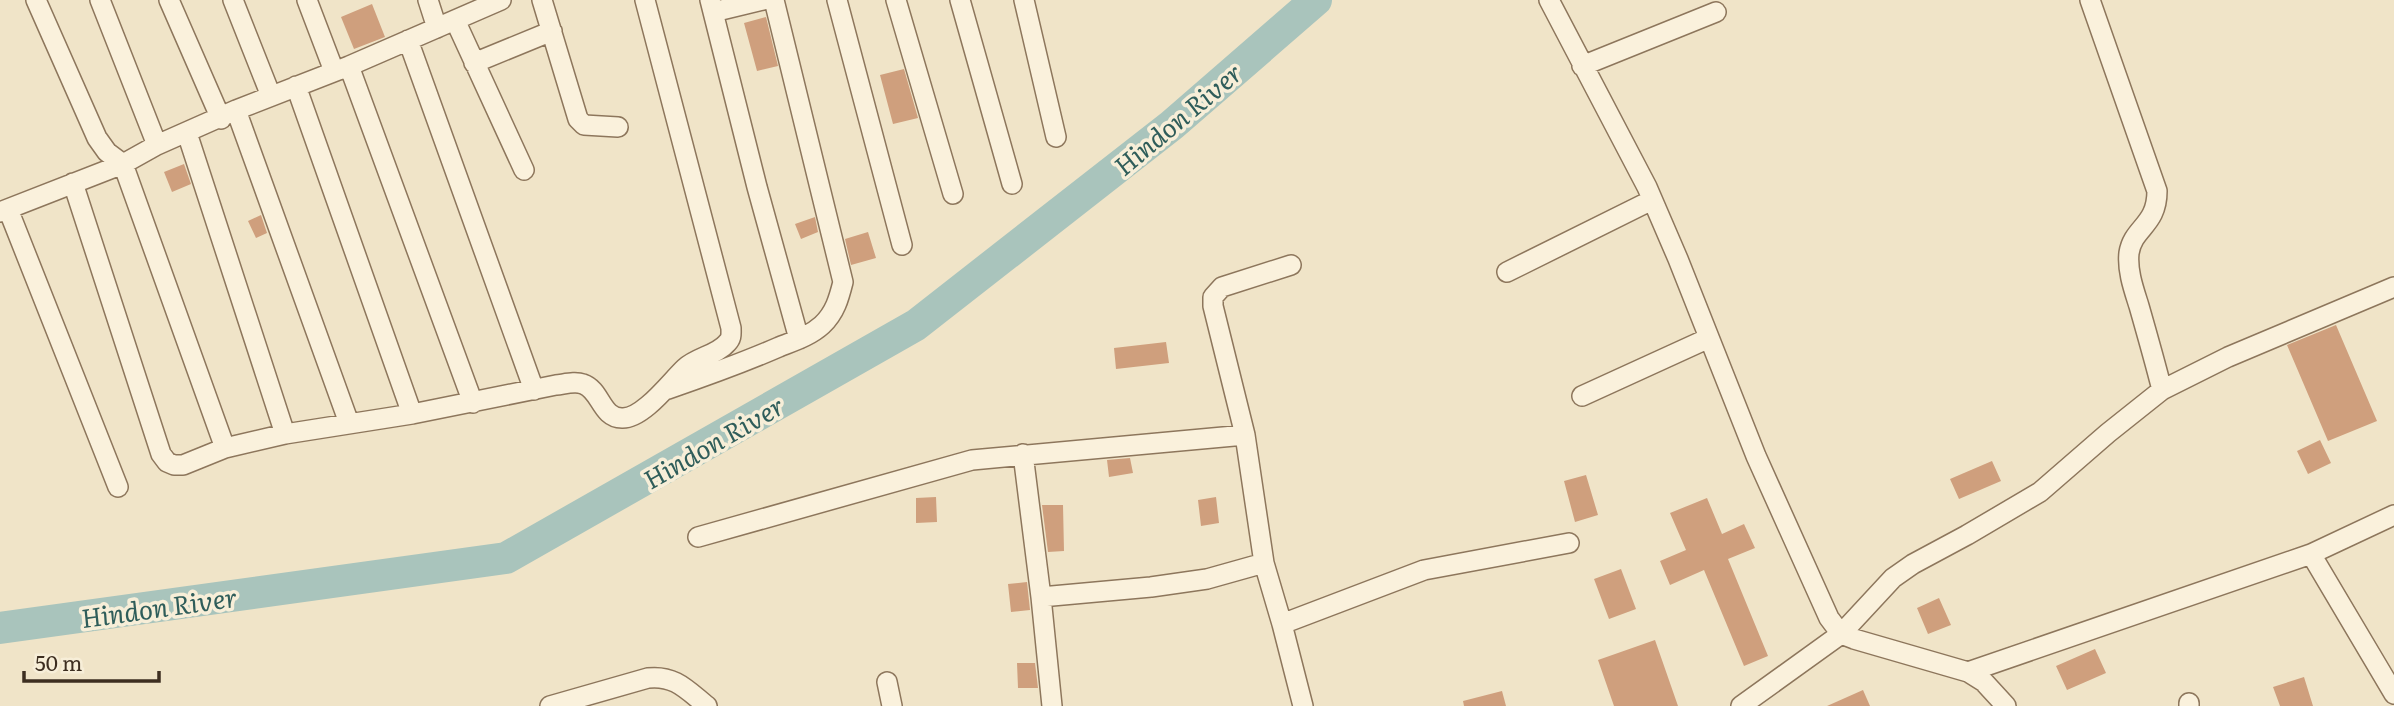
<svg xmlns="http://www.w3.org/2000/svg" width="2394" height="706" font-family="Literata,serif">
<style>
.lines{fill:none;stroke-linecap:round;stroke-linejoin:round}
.river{stroke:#a9c4bc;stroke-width:32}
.building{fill:#cf9f7d}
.street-casing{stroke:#8d765c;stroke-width:22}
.street{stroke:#faf1dc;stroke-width:19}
.labels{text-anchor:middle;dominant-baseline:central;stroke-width:7;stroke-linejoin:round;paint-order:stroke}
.water-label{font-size:26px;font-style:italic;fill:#2f5d5a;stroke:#f7eed8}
</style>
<rect width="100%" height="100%" fill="#f0e4c8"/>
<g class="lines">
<!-- river -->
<path class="river" d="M0,628L506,558L916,325L1172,125L1316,0"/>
</g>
<!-- building -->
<path class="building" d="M372,4L385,37L354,49L341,17Z
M766,17L778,66L757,71L744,23Z
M904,69L918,118L893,124L880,75Z
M184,164L191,184L172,192L164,172Z
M261,215L267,233L256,238L248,221Z
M815,217L818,232L801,239L795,224Z
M868,232L876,258L851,265L845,239Z
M2336,325L2377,421L2328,441L2287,345Z
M1166,342L1169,363L1116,369L1114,348Z
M2320,440L2331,463L2308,474L2297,451Z
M1130,458L1133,473L1109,477L1107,460Z
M1992,461L2001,481L1959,499L1950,479Z
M1586,475L1598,515L1575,522L1564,481Z
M936,497L937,522L916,523V498Z
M1216,497L1219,523L1201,526L1198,500Z
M1707,498L1722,534L1744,524L1755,548L1728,559L1768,656L1744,666L1704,570L1670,585L1660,561L1686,550L1670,513Z
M1042,505H1063L1064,551L1048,552Z
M1621,569L1636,609L1609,619L1594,579Z
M1027,582L1030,610L1011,612L1008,584Z
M1939,598L1951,625L1928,634L1917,608Z
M1655,640L1678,706H1614L1598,660Z
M2095,649L2106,673L2067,690L2056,666Z
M1017,663H1035L1038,688H1018Z
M2304,677L2313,706H2280L2273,687Z
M1863,690L1870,706H1827Z
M1502,691L1506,706H1464L1463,701Z"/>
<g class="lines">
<!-- street casing -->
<g class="street-casing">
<path id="street" d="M36,0L97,138L107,152L123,164L225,448
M100,0L157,145
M169,0L221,119
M233,0L271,96
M307,0L334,71
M428,0L437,28
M542,0L578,119L584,125L618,127
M710,0L757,187L799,339
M837,0L902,245
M896,0L953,194
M960,0L1012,184
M1024,0L1056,137
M1549,0L1647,187L1678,259L1756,456L1829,618L1841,634L1854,639L1968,672L1984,682L2006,706
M2090,0L2157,191C2157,226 2133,227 2129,253C2127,271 2134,290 2139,306C2147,334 2155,362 2162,390
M713,12L763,0
M455,20L524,170
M408,40L534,390
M474,63L552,31
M349,66L473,403
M1582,66L1716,12
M296,86L412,414
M236,110L349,423
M187,133L285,434
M73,183L161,454L167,462L174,465H183L225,448L285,434L412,414L556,385C565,384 575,381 583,384C601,390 601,418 622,418C643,419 671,381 685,368C697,357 717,355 727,343C732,338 731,334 731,328L645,0
M8,209L118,487
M0,212L123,164L157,145L236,110L349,66L501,0
M1291,265L1222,287L1213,297V306L1245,435L1264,563L1282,624L1303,706
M1507,272L1652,200
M668,389C706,376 742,363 779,347C794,341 810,336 822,325C835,313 839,298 843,282L774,0
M1582,396L1709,338
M1023,454L1041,597L1052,706
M698,537L972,460L1245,435
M2311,554L2394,694
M1041,597L1151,587L1207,579L1264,563
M1282,624L1424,570L1569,543
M1968,672L2311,554L2394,515
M887,682L892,706
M2189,703V706
M550,706L648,678C675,675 687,690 707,706
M1741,706L1841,634L1893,578L1913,564L1967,535L2040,492L2108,433L2162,390L2228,357L2394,287"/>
</g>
<!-- street -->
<use href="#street" class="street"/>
</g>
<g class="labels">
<!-- water labels -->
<g class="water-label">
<text transform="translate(1177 118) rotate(-40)">Hindon River</text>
<text transform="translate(713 441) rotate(-30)">Hindon River</text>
<text transform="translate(159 606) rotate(-8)">Hindon River</text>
</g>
</g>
<!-- scale -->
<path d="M24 671v10h135v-10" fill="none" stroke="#3d2e20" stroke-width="3.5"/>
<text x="35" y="671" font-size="21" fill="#3d2e20" stroke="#f7eed8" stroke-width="5" paint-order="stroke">50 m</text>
</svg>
